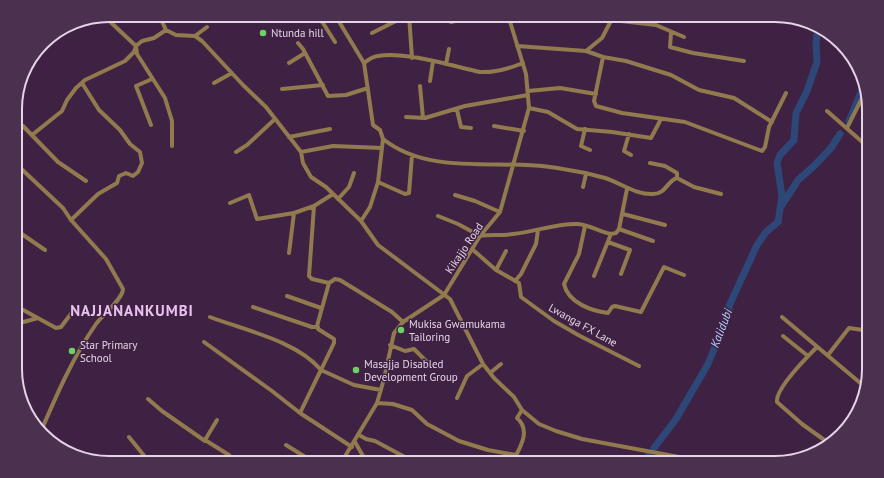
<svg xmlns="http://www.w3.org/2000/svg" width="884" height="478" font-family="'PT Sans',sans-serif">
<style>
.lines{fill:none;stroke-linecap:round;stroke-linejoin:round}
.river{stroke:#2d4779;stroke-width:7}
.minor{stroke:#917a4e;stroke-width:4}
.poi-dot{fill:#6ad364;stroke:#3f2243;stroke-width:1.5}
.labels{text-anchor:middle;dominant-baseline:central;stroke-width:3;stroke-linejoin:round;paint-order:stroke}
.poi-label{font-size:11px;fill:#e5d3e7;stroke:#3f2243;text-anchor:start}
.street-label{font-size:11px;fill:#e5d3e7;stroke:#3f2243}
.water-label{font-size:12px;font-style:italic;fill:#b6d0ff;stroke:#3f2243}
.district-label{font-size:15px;font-weight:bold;letter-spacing:1px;fill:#e7c2ec;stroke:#3f2243}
.rim{fill:none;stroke:#e5d3e7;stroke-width:2}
</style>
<rect width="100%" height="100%" fill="#3f2243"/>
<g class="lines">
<!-- river -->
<path class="river" d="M849,121L864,85
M782,205L798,180L814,166L831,148L840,134
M654,448L676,419L708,364L729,312V306L757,245L766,232L778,222L782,196L777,163L780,155L794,140L796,113L807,91L817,62L816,43L818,26
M647,463L649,454"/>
<!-- minor -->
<path class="minor" d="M159,15L166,30L176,35L195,36L207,27
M335,15L364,63L373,125L380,130L383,139L378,182L370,207L361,221
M409,15L412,58
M317,16L323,23L335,42
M612,20L656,25L684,37
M451,22L481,15
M166,30L154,38L142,41L136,46L137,54L165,98L172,121V146
M372,33L408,15
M671,33L670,47L693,53L744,61
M195,36L202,41L243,85L266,107L301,152L303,163L311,177L326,187L361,221L378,245L450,299L483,364L494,378L514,397L522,410L539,424L556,431L582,439L679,457L694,463
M298,43L303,49L328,96L346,95L368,88
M517,46L586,51L603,57L626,61L671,75L699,90L734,98L772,122
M586,51L602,38L614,15
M603,57L594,101L596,106L622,113L685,122L762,151L765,147L769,127L786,93
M289,63L305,53
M364,63C368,60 373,56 378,56C405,51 452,66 480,72C495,73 508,69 523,63
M446,64L449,49
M430,81L433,61
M214,83L232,73
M420,86L423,118
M282,89L323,85
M528,91L560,88L596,94
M529,108L548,112L577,129L612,132L651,138L661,119
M457,110L461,127L471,128
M827,111L868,147
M406,117L425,118L465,106L528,95
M15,122L23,126L58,162L86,181
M151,125L136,86L152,79
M494,126L524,131
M847,128L866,90
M585,129L581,146L590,150
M629,134L624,151L631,155
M32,135L62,111L67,100L76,88L85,80L125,61L134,52L136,46L104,16
M289,137L330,129
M383,139C432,178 505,157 563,169C577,171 591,174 605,178C621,183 636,195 653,194C666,194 667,181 677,178L694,187L721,194
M236,152L247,145L275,119
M301,152L333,146L382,148
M15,163L63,208L71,220L106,259L123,289C123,299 102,315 96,324C73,357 57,394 41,431
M650,163L665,166L677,173V178
M378,182L405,194L409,193L412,155
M583,187L586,174
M455,195L475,201L500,212
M338,199L349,187L354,173
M230,203L249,195L257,219L294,213
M623,214L665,225
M438,216L458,224L480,236C490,234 502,236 513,234C535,232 556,223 578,224C590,225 600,232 611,234L616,233L619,229L627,189
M71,220L98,194L117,183L119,176L126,173L133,176L138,172L142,163L140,152L130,144L120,130L99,110L82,83
M585,226L579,254L564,284C568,303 592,311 608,313L612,307L615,306L641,312L664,267L684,275
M619,229L653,241
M16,230L45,250
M608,242L630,250L621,274
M472,249L496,270L519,283L521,297L554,321L580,336L639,366
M289,253L294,213L314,206
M496,270L506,251
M594,276L611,234
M515,281L521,274L536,244L538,230
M329,283L312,279L309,276L314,206L333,194
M287,296L321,308
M16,306L56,328L61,327L73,311
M253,307L312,327H318
M210,317C244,330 297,341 321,370L318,376L300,413L352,447
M782,317L865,387
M16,324L38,318
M783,336L808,356
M204,342L272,391L300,413
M390,345L405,351L414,349L426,361
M817,347C807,357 775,389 777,402L802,424L830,444
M828,355L849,328L863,330L869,335
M490,373L501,364
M381,390L354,385L321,370L334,343V339L318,329L317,326L329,283L335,279L340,280L392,312L403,322
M457,398L467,376L483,364
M148,399L162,411L205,441
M377,403L393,404L412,410L427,424L459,441L488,450L516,455
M217,420L205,440L229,455L231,459L229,463
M359,435L366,439L375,441L416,463
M129,437L150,463
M355,442L367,463
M286,445L307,458L321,463
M176,458L186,463
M341,463L377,403L384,379L394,333L403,322L444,295L480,236L500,212L529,108L526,74L508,15
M512,463C519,449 532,431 517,418L522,410"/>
</g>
<!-- markers -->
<g class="poi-dot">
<circle cx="263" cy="33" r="4"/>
<circle cx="401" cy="330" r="4"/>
<circle cx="72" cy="351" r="4"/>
<circle cx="356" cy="370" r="4"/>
</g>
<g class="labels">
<!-- poi labels -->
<g class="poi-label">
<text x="271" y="33">Ntunda hill</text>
<text x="409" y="324">Mukisa Gwamukama<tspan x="409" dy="13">Tailoring</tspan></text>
<text x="80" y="345">Star Primary<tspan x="80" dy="13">School</tspan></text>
<text x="364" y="364">Masajja Disabled<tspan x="364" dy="13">Development Group</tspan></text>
</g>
<!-- street labels -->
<g class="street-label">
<text transform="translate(464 248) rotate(-56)">Kikajjo Road</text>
<text transform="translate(583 325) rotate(29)">Lwanga FX Lane</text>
</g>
<!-- water labels -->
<g class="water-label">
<text transform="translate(721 328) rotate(-69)">Kalidubi</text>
</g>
<!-- district labels -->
<g class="district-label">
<text x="132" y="310">NAJJANANKUMBI</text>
</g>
</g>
<!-- crop -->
<path d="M0 0H884V478H0ZM109 22H775A87 87 0 0 1 862 109V369A87 87 0 0 1 775 456H109A87 87 0 0 1 22 369V109A87 87 0 0 1 109 22Z" fill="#4c3050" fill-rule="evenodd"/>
<path class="rim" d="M109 22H775A87 87 0 0 1 862 109V369A87 87 0 0 1 775 456H109A87 87 0 0 1 22 369V109A87 87 0 0 1 109 22Z"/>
</svg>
